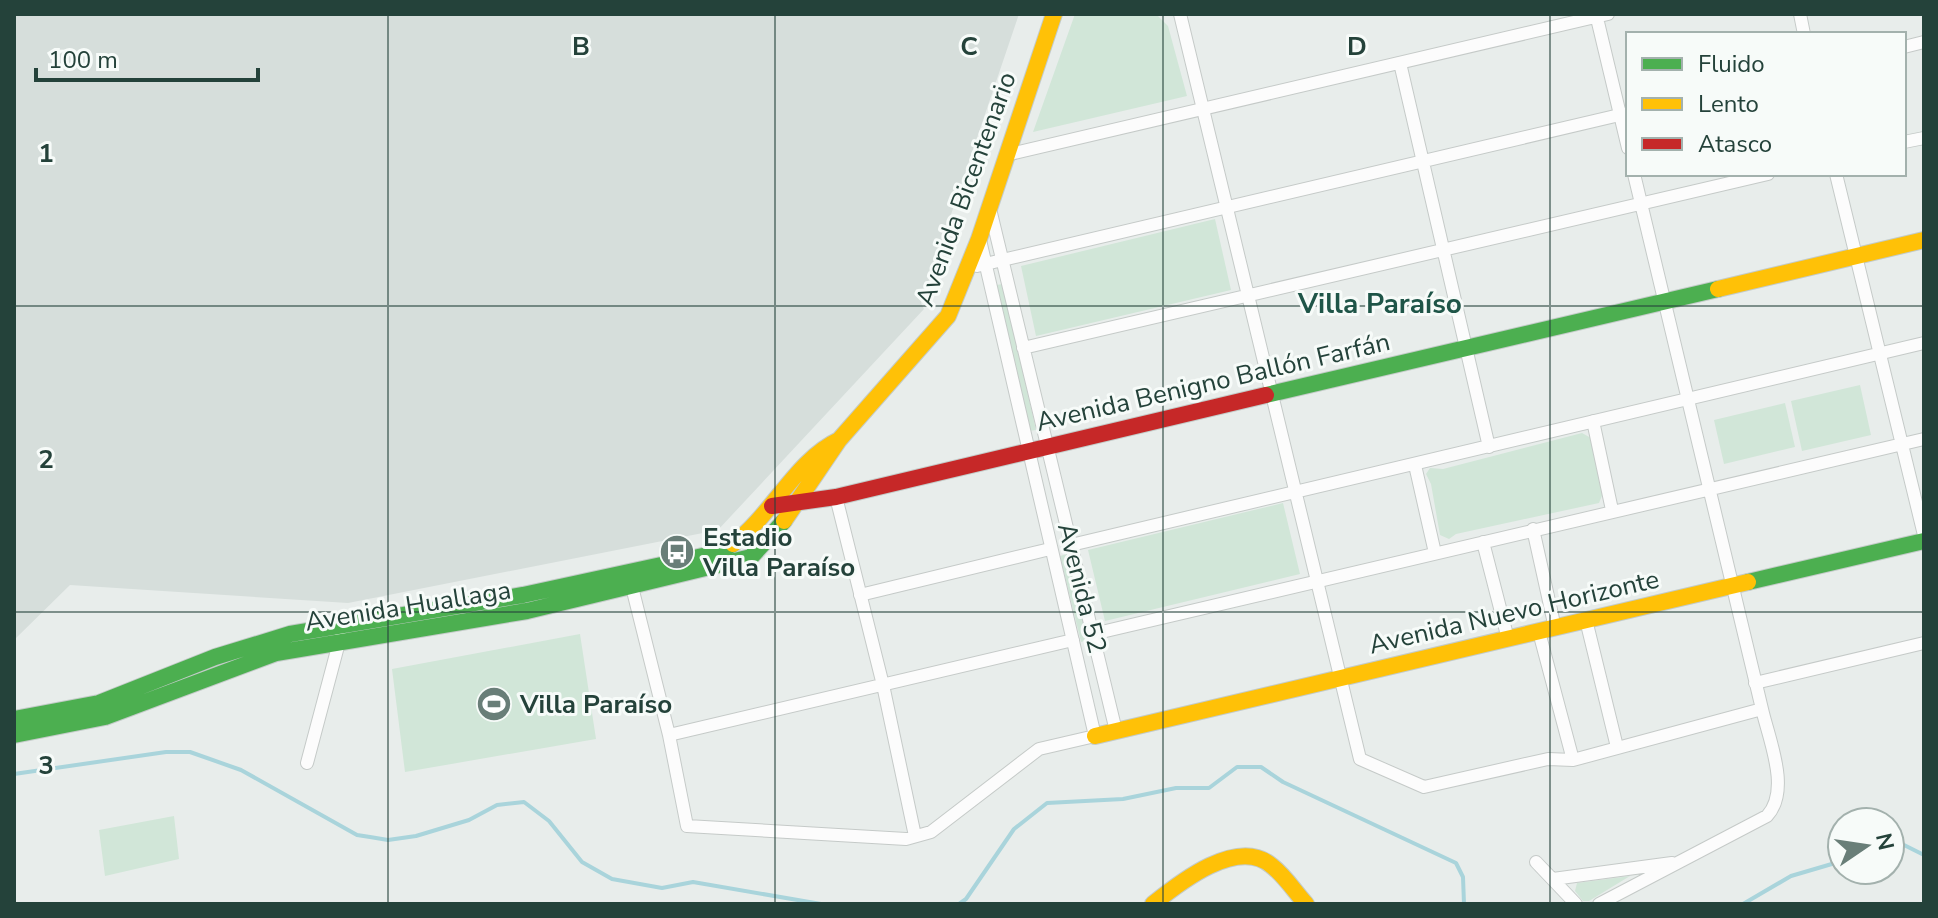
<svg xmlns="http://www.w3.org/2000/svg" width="1938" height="918" font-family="'Nunito Sans',sans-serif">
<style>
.built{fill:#d6dedb}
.green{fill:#d1e6d8}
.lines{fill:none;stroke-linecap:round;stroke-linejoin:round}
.stream{stroke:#a9d4db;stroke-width:4}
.street-casing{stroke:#c5cac8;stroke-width:14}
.fast-casing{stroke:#c3cbc8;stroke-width:18}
.slow-casing{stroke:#c3cbc8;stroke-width:18}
.jam-casing{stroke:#c3cbc8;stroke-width:18}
.street{stroke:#fcfcfc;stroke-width:12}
.fast{stroke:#4caf50;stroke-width:16}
.slow{stroke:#ffc107;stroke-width:16}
.jam{stroke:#c62828;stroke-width:16}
.grid{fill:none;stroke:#24423a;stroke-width:2;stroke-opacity:0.55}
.labels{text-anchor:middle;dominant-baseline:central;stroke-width:6;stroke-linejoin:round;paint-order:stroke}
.street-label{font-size:26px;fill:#24423a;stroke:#f7fbf9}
.poi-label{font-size:26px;font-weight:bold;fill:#24423a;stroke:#f7fbf9;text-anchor:start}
.neighbourhood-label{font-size:28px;font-weight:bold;fill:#1f5548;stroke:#f7fbf9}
.grid-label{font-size:26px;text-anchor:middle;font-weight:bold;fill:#24423a;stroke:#f7fbf9;stroke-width:6;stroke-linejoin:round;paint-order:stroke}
</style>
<rect width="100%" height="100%" fill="#e8edeb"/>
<!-- built -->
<path class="built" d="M14,14H1019L921,303L924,309L718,530L348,603L70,585L14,640Z"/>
<!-- green -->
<path class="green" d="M1075,14L1157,15L1168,26L1187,96L1033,132Z
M1215,219L1231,290L1036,336L1021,266Z
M1003,284L1036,430L1029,431L996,285Z
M1860,385L1871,435L1802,451L1791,401Z
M1785,403L1795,447L1724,464L1714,420Z
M1582,433L1591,438L1603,493L1599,503L1456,534L1449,539L1440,535L1431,484L1426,474L1430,468L1443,469Z
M1283,503L1300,574L1105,621L1088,550Z
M1067,554L1088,640L1081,642L1060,556Z
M580,634L596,739L405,772L392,669Z
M174,816L179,859L105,876L99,830Z
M1630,876L1589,901H1583L1575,891L1577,883Z"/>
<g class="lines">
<!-- stream -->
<path class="stream" d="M14,774L166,752H190L241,770L357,835L370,837L388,840L416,836L469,820L497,805L524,802L549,821L582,862L612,879L662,888L693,882L821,904
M1890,846L1904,845L1924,855
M959,904L966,899L1014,829L1047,803L1123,799L1176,788H1209L1237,767H1261L1283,782L1456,863L1463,877L1464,904
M1743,904L1791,876L1842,861"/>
<!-- street casing -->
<g class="street-casing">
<path id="street" d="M1180,14L1360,759L1424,787L1548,759L1573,760L1762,709
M1596,14L1628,148
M1800,14L1804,34
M1904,47L1924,42
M1400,63L1489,447
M1904,142L1924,138
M1006,155L1608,14
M1836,174L1924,535
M990,209L1116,731
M977,266L1628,113
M1023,348L1768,174
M1593,421L1612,510
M1415,465L1435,553
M836,497L883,685L915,836
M1533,529L1555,628
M1483,542L1508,639
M1071,545L1924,343
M630,579L669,735L687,826L906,839L931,832L1039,749L1095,736L980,240
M860,595L1050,549
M1586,620L1617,747
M1539,632L1573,760
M1093,634L1924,439
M1755,683L1924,643
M669,735L1073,640
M307,763L341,635
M1536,862L1576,904
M1553,879L1672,863
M1599,904L1767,816C1791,790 1769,740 1762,709L1634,174"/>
</g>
<!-- fast casing -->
<g class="fast-casing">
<path id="fast" d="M1266,395L1718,289
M1748,582L1924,541
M14,719L99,703L215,657L290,634L523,595L712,554L733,544
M14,735L105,717L276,653L527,611L751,557L784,521"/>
</g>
<!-- slow casing -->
<g class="slow-casing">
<path id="slow" d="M1718,289L1924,240
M784,521L839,440L948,316L979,239L1054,14
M733,544C772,515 796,460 839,440
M1095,736L1748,582
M1153,904C1179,883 1238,836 1272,866C1285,876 1295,892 1306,904"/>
</g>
<!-- jam casing -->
<g class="jam-casing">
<path id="jam" d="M772,506L836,497L1266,395"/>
</g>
<!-- street -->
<use href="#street" class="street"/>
<!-- fast -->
<use href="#fast" class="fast"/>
<!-- slow -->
<use href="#slow" class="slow"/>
<!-- jam -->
<use href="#jam" class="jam"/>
</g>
<!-- grid -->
<path class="grid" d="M388,14V904M775,14V904M1163,14V904M1550,14V904M14,306H1924M14,612H1924"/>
<!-- icons -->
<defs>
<g id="bus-disc" transform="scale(1.8)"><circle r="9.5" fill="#697e78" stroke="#f7fbf9"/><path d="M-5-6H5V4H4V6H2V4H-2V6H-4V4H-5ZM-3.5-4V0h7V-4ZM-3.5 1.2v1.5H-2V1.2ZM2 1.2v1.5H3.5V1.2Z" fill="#fff"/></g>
<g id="stadium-disc" transform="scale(1.8)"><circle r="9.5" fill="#697e78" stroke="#f7fbf9"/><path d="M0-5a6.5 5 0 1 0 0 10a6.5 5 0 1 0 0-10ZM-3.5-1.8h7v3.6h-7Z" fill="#fff"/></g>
</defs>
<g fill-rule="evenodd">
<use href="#bus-disc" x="677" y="552"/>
<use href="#stadium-disc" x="494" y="704"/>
</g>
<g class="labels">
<!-- street labels -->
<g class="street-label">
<text transform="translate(966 189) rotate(-70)">Avenida Bicentenario</text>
<text transform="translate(1213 382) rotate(-13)">Avenida Benigno Ballón Farfán</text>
<text transform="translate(1082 588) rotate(76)">Avenida 52</text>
<text transform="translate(408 606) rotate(-9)">Avenida Huallaga</text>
<text transform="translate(1514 612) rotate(-13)">Avenida Nuevo Horizonte</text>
</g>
<!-- poi labels -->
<g class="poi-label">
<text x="703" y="537">Estadio<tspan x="703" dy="30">Villa Paraíso</tspan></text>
<text x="520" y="704">Villa Paraíso</text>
</g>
<!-- neighbourhood labels -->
<g class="neighbourhood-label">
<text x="1380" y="304">Villa Paraíso</text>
</g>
</g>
<g class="grid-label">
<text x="581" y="55">B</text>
<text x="969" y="55">C</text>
<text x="1357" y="55">D</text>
<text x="46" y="162">1</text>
<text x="46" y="468">2</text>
<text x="46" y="774">3</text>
</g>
<!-- border -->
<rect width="1938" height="918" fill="none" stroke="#24423a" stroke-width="32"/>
<!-- legend -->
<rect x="1626" y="32" width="280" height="144" fill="#f7fbf9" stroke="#a3b1ad" stroke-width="2"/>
<rect x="1642" y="58" width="40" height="12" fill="#4caf50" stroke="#a3b1ad" stroke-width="2"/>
<text x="1698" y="72" font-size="24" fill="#24423a">Fluido</text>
<rect x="1642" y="98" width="40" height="12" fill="#ffc107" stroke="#a3b1ad" stroke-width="2"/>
<text x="1698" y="112" font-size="24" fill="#24423a">Lento</text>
<rect x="1642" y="138" width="40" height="12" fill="#c62828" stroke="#a3b1ad" stroke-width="2"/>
<text x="1698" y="152" font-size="24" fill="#24423a">Atasco</text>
<!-- north arrow -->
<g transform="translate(1866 846) rotate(77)"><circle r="38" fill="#f7fbf9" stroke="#a3b1ad" stroke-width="2"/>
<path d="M0-6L14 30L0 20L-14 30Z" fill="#697e78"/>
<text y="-12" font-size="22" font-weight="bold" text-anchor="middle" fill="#24423a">N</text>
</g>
<!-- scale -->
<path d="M36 68v12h222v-12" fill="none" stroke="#24423a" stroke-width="4"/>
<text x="48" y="68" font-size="24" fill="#24423a" stroke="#f7fbf9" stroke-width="6" paint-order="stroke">100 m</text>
</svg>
